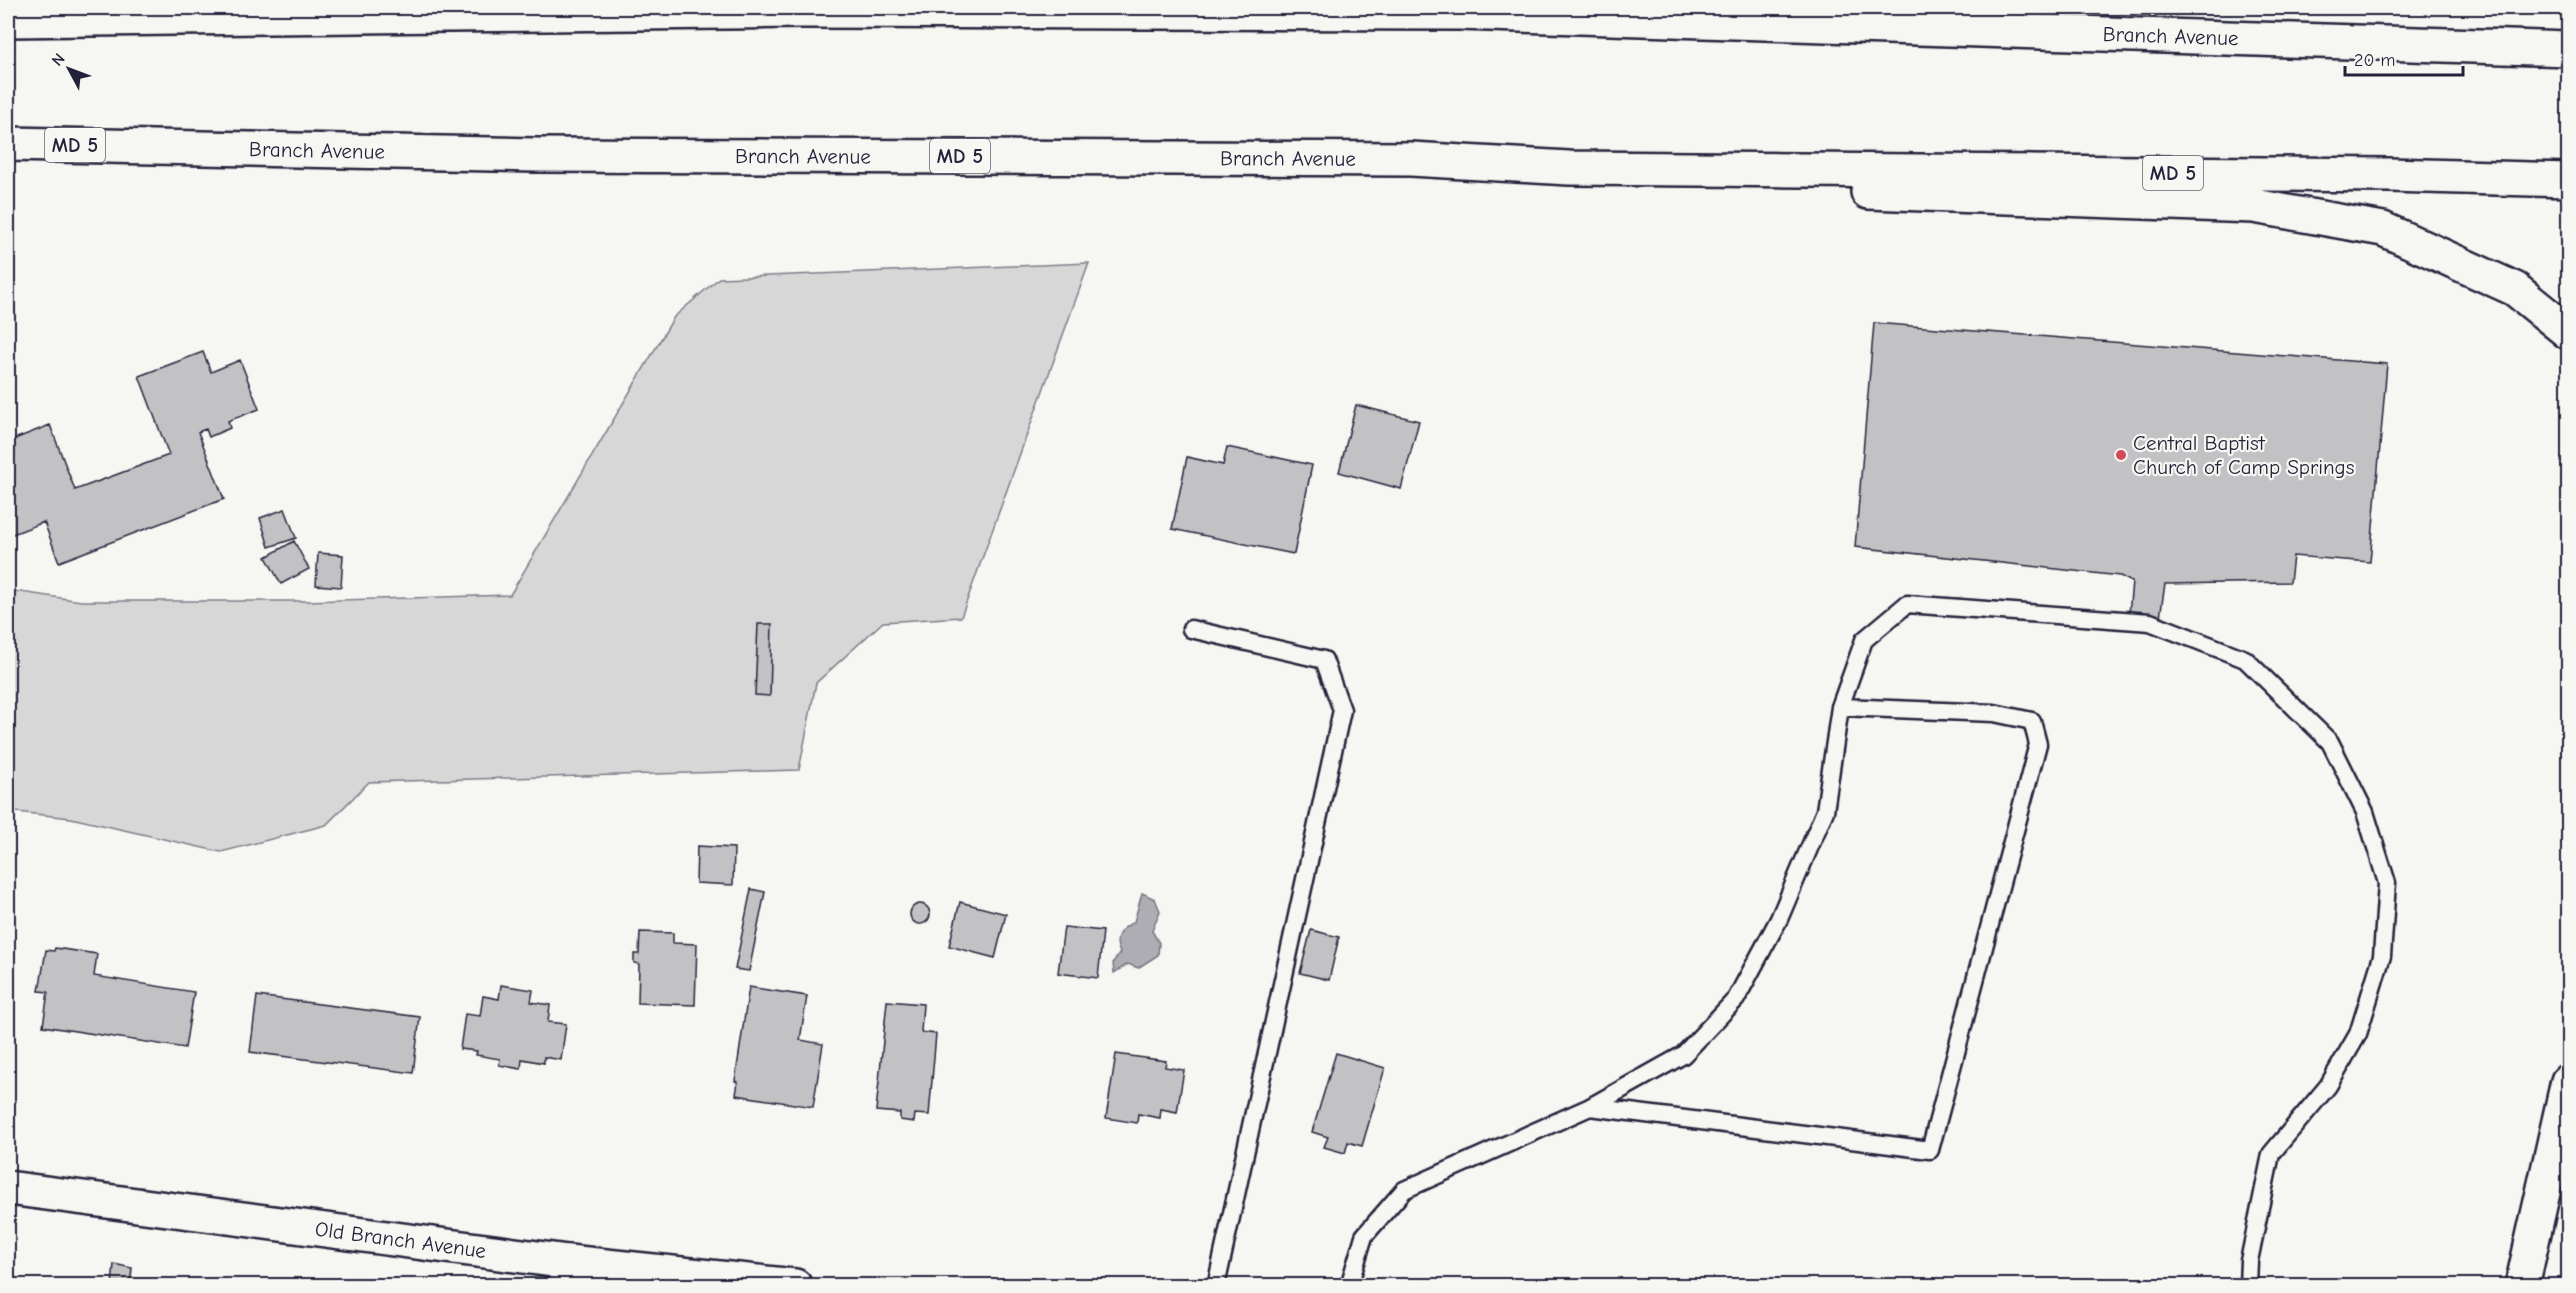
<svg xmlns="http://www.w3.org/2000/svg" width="2576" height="1293" font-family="'Comic Neue',sans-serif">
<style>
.green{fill:#d7d7d7;stroke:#7c7c89;stroke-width:1.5}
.water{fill:#adadb3;stroke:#757583;stroke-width:1.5}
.building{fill:#c2c2c4;stroke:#22223b;stroke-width:1.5}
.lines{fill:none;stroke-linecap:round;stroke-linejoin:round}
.service-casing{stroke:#22223b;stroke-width:21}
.minor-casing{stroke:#22223b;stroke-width:38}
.tertiary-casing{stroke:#22223b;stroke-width:38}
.motorway-casing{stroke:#22223b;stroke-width:38}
.service{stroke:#f6f6f2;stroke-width:16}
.minor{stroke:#f6f6f2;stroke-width:33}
.tertiary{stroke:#f6f6f2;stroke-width:33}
.motorway{stroke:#f6f6f2;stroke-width:33}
.poi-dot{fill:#d1495b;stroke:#f6f6f2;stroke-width:2}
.labels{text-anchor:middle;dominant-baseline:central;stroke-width:4.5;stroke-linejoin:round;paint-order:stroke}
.shield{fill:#f6f6f2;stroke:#626272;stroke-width:1.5}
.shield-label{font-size:20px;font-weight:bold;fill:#22223b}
.street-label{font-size:21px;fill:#22223b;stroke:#f6f6f2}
.poi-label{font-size:21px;fill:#22223b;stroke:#f6f6f2;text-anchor:start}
</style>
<rect width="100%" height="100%" fill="#f6f6f2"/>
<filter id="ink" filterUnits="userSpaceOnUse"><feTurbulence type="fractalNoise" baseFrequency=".0167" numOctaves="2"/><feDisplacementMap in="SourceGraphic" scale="12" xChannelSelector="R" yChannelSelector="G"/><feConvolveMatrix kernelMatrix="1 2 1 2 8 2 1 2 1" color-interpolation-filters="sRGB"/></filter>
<g filter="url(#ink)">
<!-- green -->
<path class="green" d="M1089,263L961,617L883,622L816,683L799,770L369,782L326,825L221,852L71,818L8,811V590L81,601H307L510,595L674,317L719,278Z"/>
<!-- water -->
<path class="water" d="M1142,893L1155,899L1160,911L1152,931L1159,943L1158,955L1138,968L1128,964L1114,973L1113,962L1120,953C1113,938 1119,929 1134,922Z"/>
<!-- building -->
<path class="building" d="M1874,323L2387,364L2370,562L2293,556L2290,582L2165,584L2160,617L2129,614L2132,582L2120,576L1855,547Z
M203,352L211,372L240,360L259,409L228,421L230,428L209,437L206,429L198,432L224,499L59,562L44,522L8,536V428L12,440L50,425L75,490L169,455L139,376Z
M1356,405L1419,421L1401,489L1339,472Z
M1227,447L1312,465L1294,554L1172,529L1187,457L1223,465Z
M285,509L296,538L269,547L260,518Z
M294,541L309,569L281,584L266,557Z
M318,553L343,555L341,587L316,585Z
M758,624H772L770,696L755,695Z
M697,846L734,848L733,885L696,883Z
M751,889L765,892L749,971L735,969Z
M960,902L1006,914L995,958L949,946Z
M910 914a10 10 0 1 1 20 0a10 10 0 1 1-20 0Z
M1064,927L1103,931L1098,978L1058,973Z
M1311,930L1339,937L1329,980L1300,973Z
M640,932L673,933V943L697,944L695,1005L638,1003L639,964L634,963V954H639Z
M55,948L97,954L94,976L194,992L185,1048L43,1026L48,992L39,991L46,950L54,951Z
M501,985L533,990L531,1002L550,1005L548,1022L566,1024L561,1060L544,1057V1063L522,1059L521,1069L499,1065L500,1059L476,1055L477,1051L460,1049L465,1014L480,1016L483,996L499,999Z
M749,987L807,996L800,1040L823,1044L813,1107L736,1095L738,1082L735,1081Z
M257,996L420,1017L413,1073L250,1052Z
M887,1001L923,1004L921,1032L936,1034L929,1115L915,1114L914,1122L900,1120V1113L876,1111Z
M1336,1053L1385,1068L1362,1146L1348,1142L1345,1153L1324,1147L1328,1137L1312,1132Z
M1116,1054L1166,1061L1165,1067L1184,1070L1177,1112L1161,1109L1160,1118L1138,1114L1137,1123L1106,1118Z
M114,1264L132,1268L130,1286H112Z"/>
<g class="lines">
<!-- service casing -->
<g class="service-casing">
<path id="service" d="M1191,629L1324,660L1342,710L1216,1286
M1590,1107L1930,1150L2038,744L2032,721L1994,713L1840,707
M1349,1286L1364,1236L1404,1190L1590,1107L1683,1055L1736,999L1779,919L1825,811L1840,707L1864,640L1907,604L2150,622L2245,659L2330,742L2365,812L2387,883L2382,956L2358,1034L2328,1086L2271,1154L2249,1261L2248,1286"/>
</g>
<!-- minor casing -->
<g class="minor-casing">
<path id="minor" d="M565,1286L568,1262"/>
</g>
<!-- tertiary casing -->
<g class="tertiary-casing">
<g id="tertiary">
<path id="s1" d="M8,1188L568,1262L795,1286"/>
<path d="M2522,1286L2568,1081"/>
</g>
</g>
<!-- motorway casing -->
<g class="motorway-casing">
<g id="motorway">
<path id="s2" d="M8,20L805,11L1459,13L2568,49"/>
<path id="s3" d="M8,144L536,155L1411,159L1569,168L2389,175L2568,180"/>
<path d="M1868,192L2254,206L2383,229L2515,289L2568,332"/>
</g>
</g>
<!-- service -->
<use href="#service" class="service"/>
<!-- minor -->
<use href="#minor" class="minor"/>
<!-- tertiary -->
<use href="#tertiary" class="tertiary"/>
<!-- motorway -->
<use href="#motorway" class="motorway"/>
</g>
</g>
<!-- markers -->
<circle class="poi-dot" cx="2121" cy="455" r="6"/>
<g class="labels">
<!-- shield labels -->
<g class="shield">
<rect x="45" y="128" width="60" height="34" rx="4.5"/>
<rect x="930" y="139" width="60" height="34" rx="4.5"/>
<rect x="2143" y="156" width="60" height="34" rx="4.5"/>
</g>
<g class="shield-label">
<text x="75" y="145">MD 5</text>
<text x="960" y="156">MD 5</text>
<text x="2173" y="173">MD 5</text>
</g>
<!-- street labels -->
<g class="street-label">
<text stroke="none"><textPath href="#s2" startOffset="2163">Branch Avenue</textPath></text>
<text stroke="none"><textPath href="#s3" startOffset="309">Branch Avenue</textPath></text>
<text stroke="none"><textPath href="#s3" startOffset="795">Branch Avenue</textPath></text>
<text stroke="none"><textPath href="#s3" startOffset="1280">Branch Avenue</textPath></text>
<text stroke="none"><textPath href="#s1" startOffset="396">Old Branch Avenue</textPath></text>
</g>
<!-- poi labels -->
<g class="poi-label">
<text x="2133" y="443">Central Baptist<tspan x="2133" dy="24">Church of Camp Springs</tspan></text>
</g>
</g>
<!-- margin -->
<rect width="2576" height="1293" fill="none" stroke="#f6f6f2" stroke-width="30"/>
<rect x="15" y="15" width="2546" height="1263" fill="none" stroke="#22223b" stroke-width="2" filter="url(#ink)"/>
<!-- north arrow -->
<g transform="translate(69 69) rotate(311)" stroke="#f6f6f2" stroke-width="4.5" paint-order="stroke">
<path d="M0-4.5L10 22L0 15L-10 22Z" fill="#22223b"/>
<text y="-9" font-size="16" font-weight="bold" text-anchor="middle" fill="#22223b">N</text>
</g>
<!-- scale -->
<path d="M2345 66v9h118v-9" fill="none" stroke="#22223b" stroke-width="3"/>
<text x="2354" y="66" font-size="18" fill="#22223b" stroke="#f6f6f2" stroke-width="4.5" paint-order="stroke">20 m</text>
</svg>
